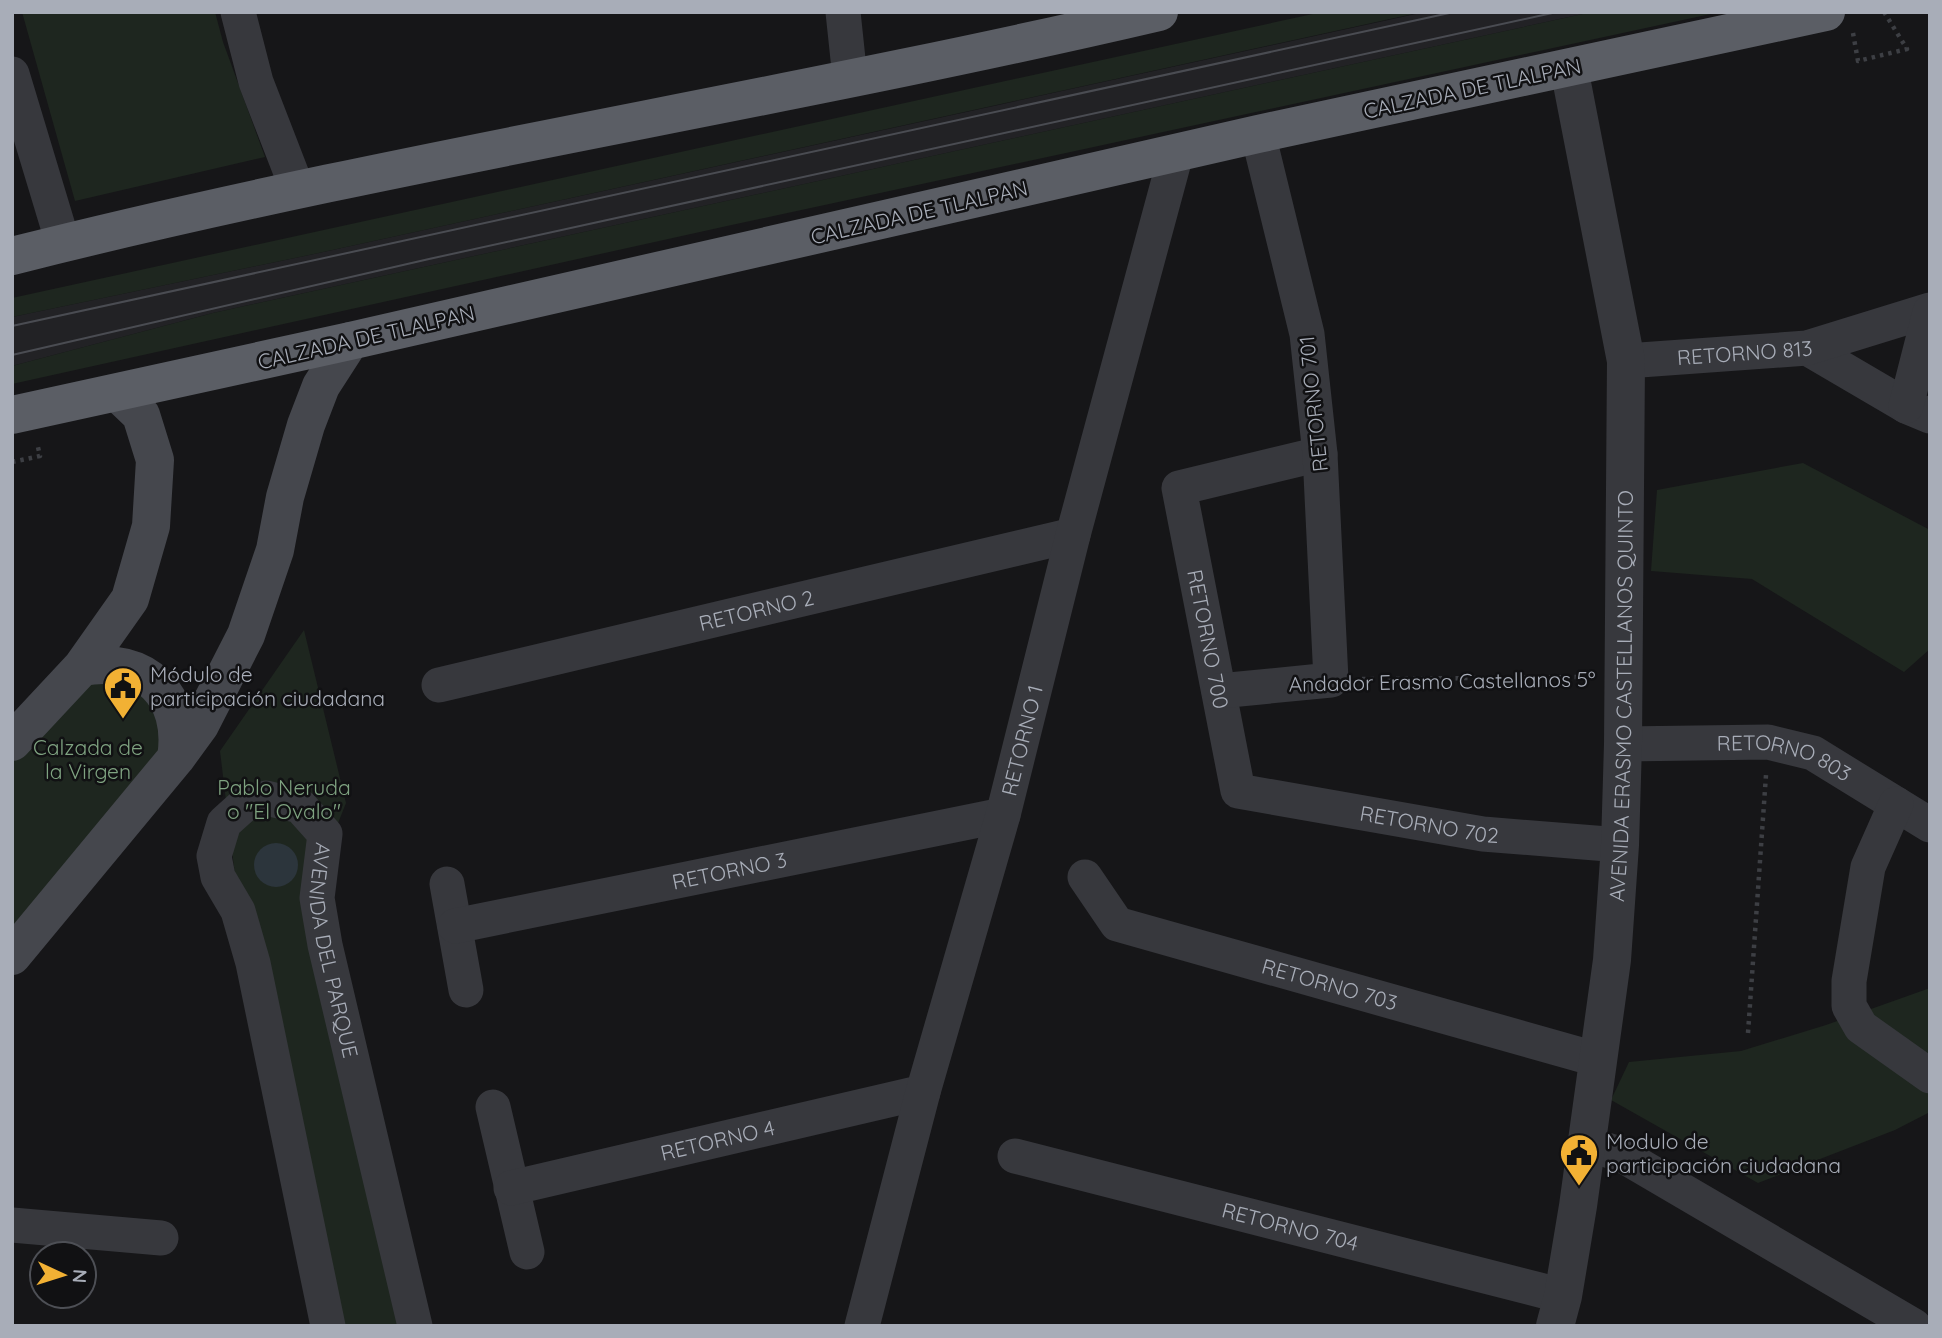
<svg xmlns="http://www.w3.org/2000/svg" width="1942" height="1338" font-family="Quicksand,sans-serif">
<style>
.built{fill:#222225}
.green{fill:#1e261f}
.water{fill:#2c353c}
.lines{fill:none;stroke-linecap:round;stroke-linejoin:round}
.path{stroke:#3d3f44;stroke-width:4.5;stroke-dasharray:3.5 5;stroke-linecap:butt}
.minor{stroke:#37383d;stroke-width:35}
.tertiary{stroke:#37383d;stroke-width:38}
.secondary{stroke:#45474d;stroke-width:38}
.trunk{stroke:#5b5e65;stroke-width:38}
.tram{stroke:#4a4c52;stroke-width:2}
.labels{text-anchor:middle;dominant-baseline:central;stroke-width:5;stroke-linejoin:round;paint-order:stroke}
.street-label{font-size:21px;fill:#a8adb8;stroke:#111113}
.poi-label{font-size:21px;fill:#a8adb8;stroke:#111113;text-anchor:start}
.park-label{font-size:21px;fill:#7fa381;stroke:#111113}
</style>
<rect width="100%" height="100%" fill="#161618"/>
<!-- built -->
<path class="built" d="M1425,12H1592L213,313L12,366V317L314,254Z"/>
<!-- green -->
<path class="green" d="M22,12H215L223,42L265,157L75,201Z
M1322,12H1422L314,254L12,317V298Z
M1592,12H1720L727,226L12,384V366L213,313Z
M1803,463L1930,530V649L1904,672L1752,579L1651,571L1657,490Z
M304,630L346,803L308,899L402,1326H341L237,892L220,751Z
M82,667L160,688L175,758L12,943V748Z
M1930,988V1112L1895,1130L1758,1183L1611,1100L1629,1062L1741,1051L1826,1025Z"/>
<!-- water -->
<path class="water" d="M254 865a22 22 0 1 1 44 0a22 22 0 1 1-44 0Z"/>
<g class="lines">
<!-- path -->
<path class="path" d="M1853,33L1858,61L1907,49L1884,12
M12,462L40,456L37,443
M1362,679L1588,677
M1748,1033L1766,775"/>
<!-- minor -->
<g class="minor">
<path d="M238,12L256,82L297,188"/>
<path d="M843,12L850,78"/>
<path d="M12,74L63,243"/>
<path d="M1807,348L1906,406L1930,416"/>
<path id="s1" d="M1626,361L1807,348L1930,310"/>
<path d="M1906,406L1930,312"/>
<path id="s2" d="M1320,454L1179,488L1238,791L1483,834L1620,845"/>
<path id="s3" d="M439,685L1073,535"/>
<path d="M1219,691L1331,680L1320,454L1307,334L1258,134"/>
<path id="s4" d="M1623,744L1768,742L1813,753L1930,825"/>
<path d="M1896,804L1868,867L1849,981V1006L1861,1027L1930,1076"/>
<path id="s5" d="M1085,877L1117,924L1599,1060"/>
<path d="M447,884L466,990"/>
<path id="s6" d="M455,926L1003,815"/>
<path d="M493,1107L527,1252"/>
<path d="M1587,1144L1620,1154L1914,1326"/>
<path id="s7" d="M1015,1156L1563,1296"/>
<path id="s8" d="M511,1188L923,1092"/>
<path d="M12,1225L161,1238"/>
<path id="s9" d="M328,1326L253,963L238,911L218,877L214,856L224,823L245,804L266,798L300,806L325,834L317,898L325,945L415,1326"/>
<path id="s10" d="M862,1326L923,1092L1003,815L1073,535L1176,154"/>
</g>
<!-- tertiary -->
<path class="tertiary" id="s11" d="M1555,1326L1563,1296L1578,1206L1612,960L1620,845L1623,744L1626,361L1569,68"/>
<!-- secondary -->
<path class="secondary" d="M82,667C145,655 186,696 176,758
M12,742L82,667L130,599L151,526L155,460L141,415L118,393
M12,956L176,758L200,725L246,635L275,550L285,497L306,425L321,386L350,341"/>
<!-- trunk -->
<path class="trunk" d="M12,256C391,160 778,101 1159,12
M12,415L350,341L1258,134L1826,12"/>
<!-- tram -->
<path class="tram" d="M12,326L1454,12
M12,355L429,259L1557,12"/>
</g>
<!-- icons -->
<defs>
<g id="civic-pin" transform="scale(2.0125)"><path d="M0 17L-7.5 6A9.5 9.5 0 1 1 7.5 6Z" fill="#f2b134" stroke="#111113"/><path d="M-.6-6.5H3V-4.5H.6V-3L4-1V1h2V6H-6V1h2V-1L-.6-3ZM-1.2 2.5V6h2.4V2.5Z" fill="#111"/></g>
</defs>
<g fill-rule="evenodd">
<use href="#civic-pin" x="123" y="686"/>
<use href="#civic-pin" x="1579" y="1153"/>
</g>
<g class="labels">
<!-- street labels -->
<g class="street-label">
<text transform="translate(1472 88) rotate(-12)">CALZADA DE TLALPAN</text>
<text transform="translate(919 212) rotate(-13)">CALZADA DE TLALPAN</text>
<text transform="translate(366 337) rotate(-13)">CALZADA DE TLALPAN</text>
<text stroke="none"><textPath href="#s1" startOffset="119">RETORNO 813</textPath></text>
<text transform="translate(1313 404) rotate(-96)">RETORNO 701</text>
<text stroke="none"><textPath href="#s3" startOffset="326">RETORNO 2</textPath></text>
<text stroke="none"><textPath href="#s2" startOffset="299">RETORNO 700</textPath></text>
<text transform="translate(1442 681) rotate(-1)">Andador Erasmo Castellanos 5º</text>
<text stroke="none"><textPath href="#s11" startOffset="635">AVENIDA ERASMO CASTELLANOS QUINTO</textPath></text>
<text stroke="none"><textPath href="#s10" startOffset="607">RETORNO 1</textPath></text>
<text stroke="none"><textPath href="#s4" startOffset="164">RETORNO 803</textPath></text>
<text stroke="none"><textPath href="#s2" startOffset="648">RETORNO 702</textPath></text>
<text stroke="none"><textPath href="#s6" startOffset="280">RETORNO 3</textPath></text>
<text stroke="none"><textPath href="#s9" startOffset="761">AVENIDA DEL PARQUE</textPath></text>
<text stroke="none"><textPath href="#s5" startOffset="278">RETORNO 703</textPath></text>
<text stroke="none"><textPath href="#s8" startOffset="212">RETORNO 4</textPath></text>
<text stroke="none"><textPath href="#s7" startOffset="284">RETORNO 704</textPath></text>
</g>
<!-- poi labels -->
<g class="poi-label">
<text x="150" y="674">Módulo de<tspan x="150" dy="24">participación ciudadana</tspan></text>
<text x="1606" y="1141">Modulo de<tspan x="1606" dy="24">participación ciudadana</tspan></text>
</g>
<!-- park labels -->
<g class="park-label">
<text x="88" y="747">Calzada de<tspan x="88" dy="24">la Virgen</tspan></text>
<text x="284" y="787">Pablo Neruda<tspan x="284" dy="24">o "El Ovalo"</tspan></text>
</g>
</g>
<!-- border -->
<rect width="1942" height="1338" fill="none" stroke="#a8adb8" stroke-width="28"/>
<!-- north arrow -->
<g transform="translate(63 1275) rotate(94)"><circle r="33" fill="#111113" stroke="#4d4f55" stroke-width="2"/>
<path d="M0-5L12 26L0 18L-12 26Z" fill="#f2b134"/>
<text y="-10" font-size="19" font-weight="bold" text-anchor="middle" fill="#a8adb8">N</text>
</g>
</svg>
